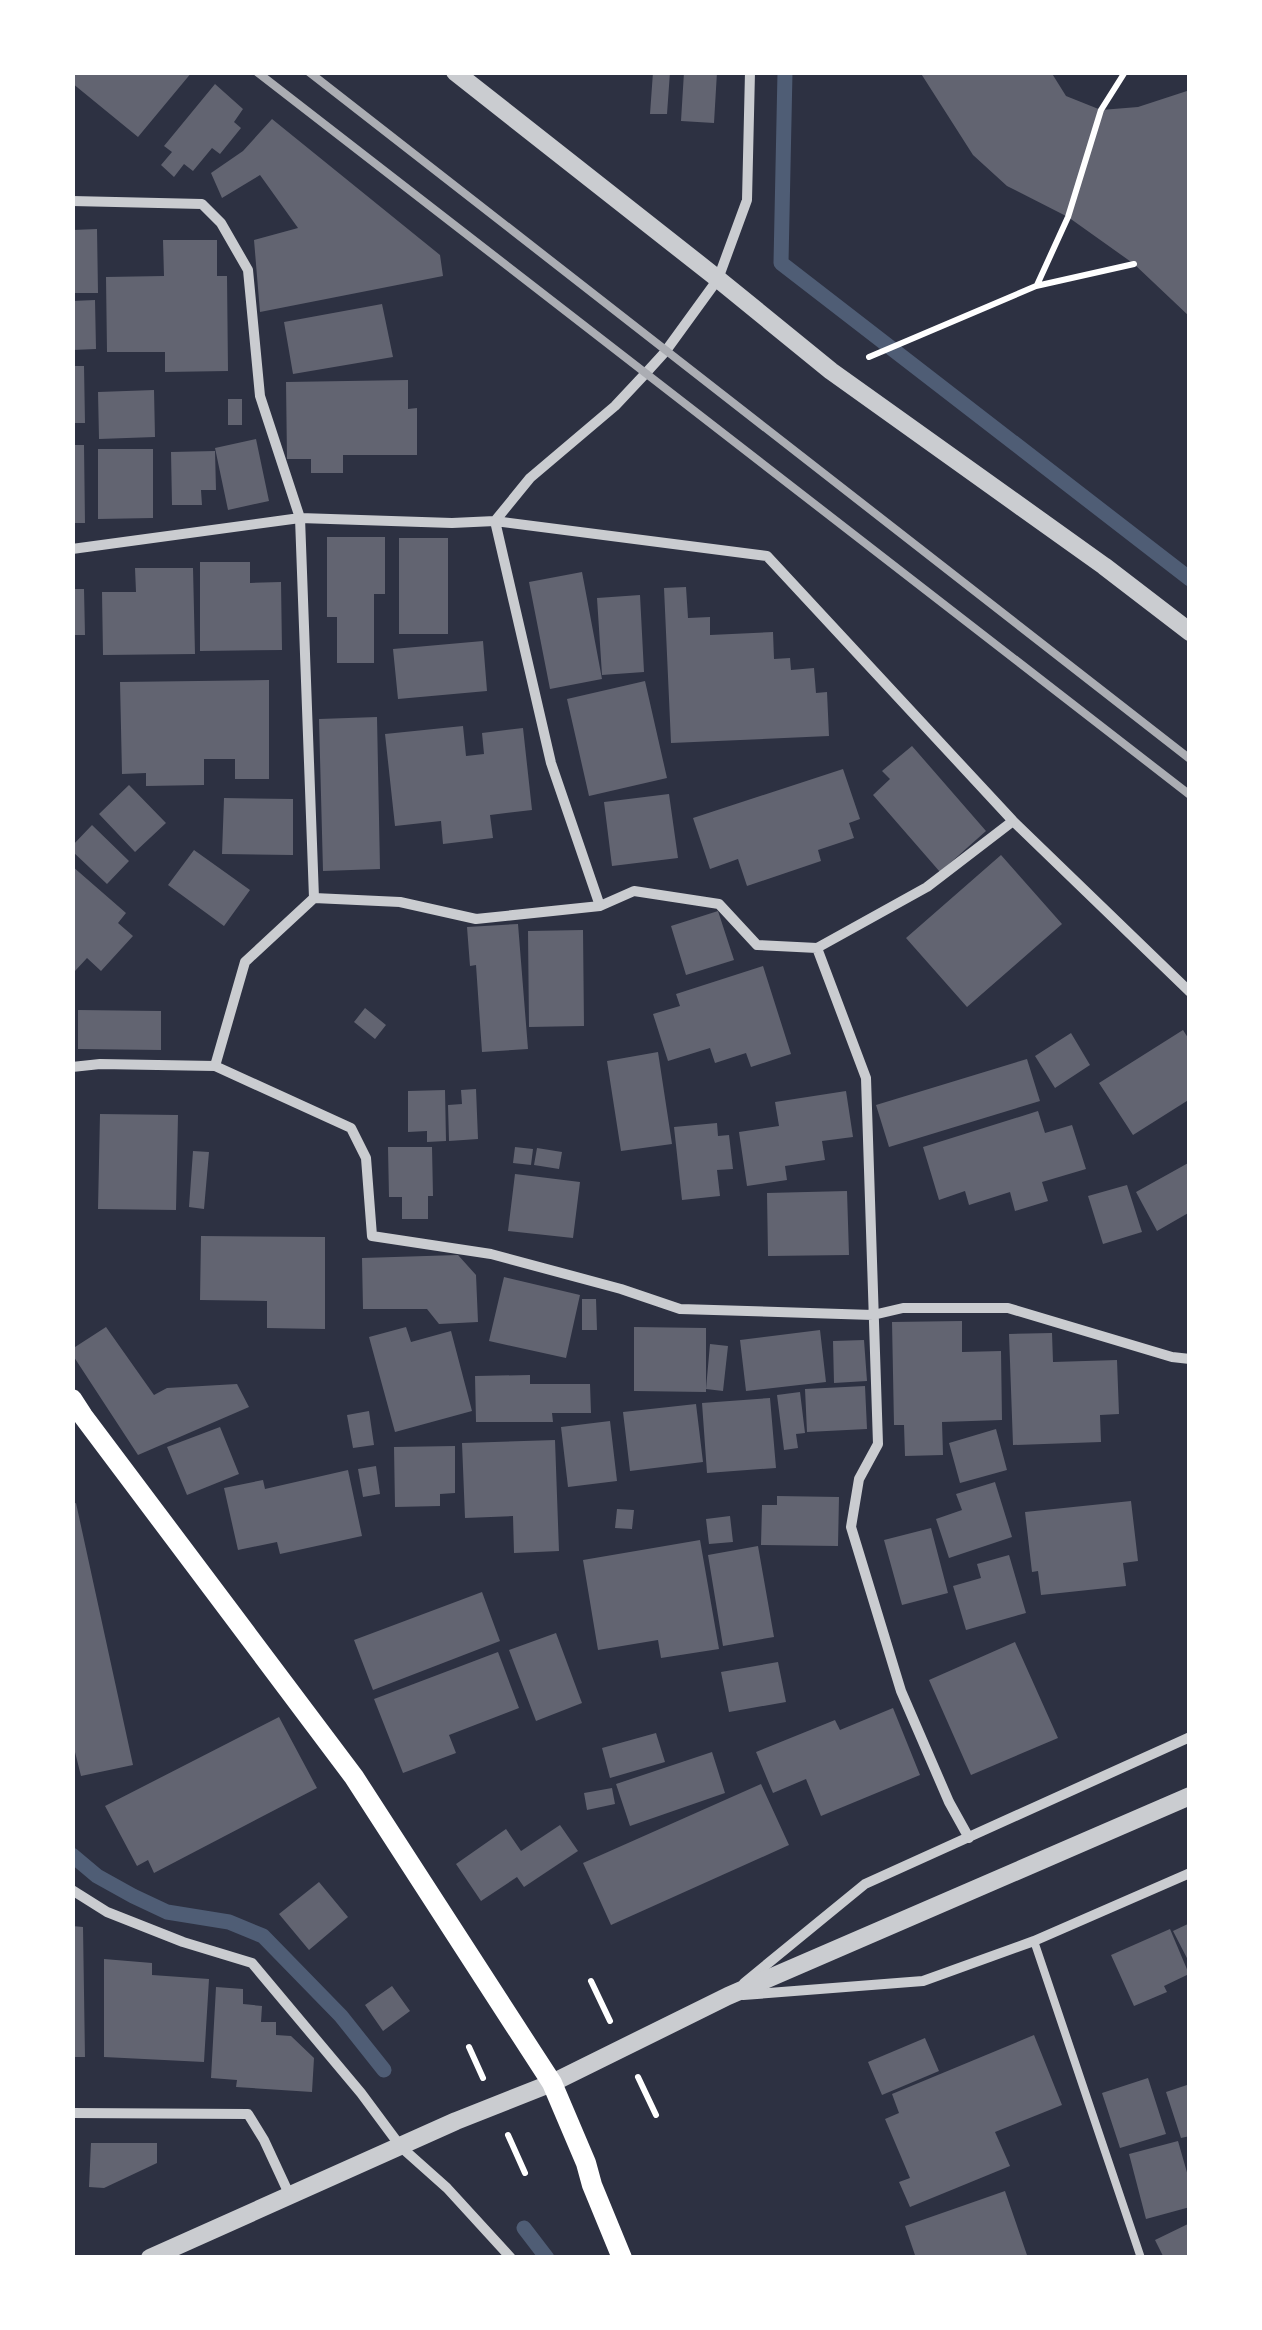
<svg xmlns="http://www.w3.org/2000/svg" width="1262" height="2330" font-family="'Varela Round',sans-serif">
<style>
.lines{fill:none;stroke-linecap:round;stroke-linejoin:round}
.stream{stroke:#4f5d75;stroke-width:15}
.building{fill:#626471}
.path{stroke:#fff;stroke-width:6}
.service{stroke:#caccd0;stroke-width:8}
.minor{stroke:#caccd0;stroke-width:10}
.tertiary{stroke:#caccd0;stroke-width:18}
.secondary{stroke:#fff;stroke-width:20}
.rail{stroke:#abadb3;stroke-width:8}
</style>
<rect width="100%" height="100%" fill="#2d3142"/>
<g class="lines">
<!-- stream -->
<path class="stream" d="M785,72L781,263L1190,579
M72,1855L97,1876L133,1896L167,1912L229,1922L263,1936L341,2016L384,2070
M524,2228L547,2258"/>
</g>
<!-- building -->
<path class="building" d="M72,72H192L138,137L72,83Z
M653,72H670L667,114H650Z
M684,72H717L714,123L681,121Z
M920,72H1051L1066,96L1101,110L1138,107L1190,90V317L1134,264L1068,217L1007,186L973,155Z
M215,84L243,109L234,122L241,128L220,154L212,148L193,171L184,164L174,177L161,165L172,152L164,146Z
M272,119L440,255L443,276L260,312L254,240L298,228L260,175L222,198L211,173L243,151Z
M97,229L98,293H72V230Z
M163,240H217V276H227L228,371L165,372V352H107L106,277L164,276Z
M95,300L96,349L72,350V301Z
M382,304L393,357L293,374L284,322Z
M72,366H84L85,423H72Z
M408,380V409L417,408V455H343V473H311V459H287L286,382Z
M154,390L155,437L99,439L98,392Z
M228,399H242V425H228Z
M256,439L269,501L228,510L215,448Z
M72,445H84L85,523H72Z
M98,449H153V518L98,519Z
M215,451L216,490H201L202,505H172L171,452Z
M327,537H385V594H374V663H337V617H327Z
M399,538H448V634H399Z
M200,562H250V583L281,582L282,650L200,651Z
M135,568H193L195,654L103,655L102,592H136Z
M582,572L602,679L550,689L529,582Z
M686,587L688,618L710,617V635L773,632L774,659L790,658L791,670L814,668L816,693L827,692L829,736L671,743L664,588Z
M72,589H84L85,635H72Z
M640,595L644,672L602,675L597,598Z
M483,641L487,691L398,699L393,649Z
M269,680V779H235V759H204V785L146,786V773L122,774L120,682Z
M645,681L667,778L589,796L567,699Z
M377,717L380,869L323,871L319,719Z
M463,726L466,756L484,754L482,733L523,728L532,810L490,815L493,838L443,844L441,821L395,826L385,734Z
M912,746L986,831L940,872L873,795L890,779L882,771Z
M843,769L860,819L849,823L854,838L818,850L821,861L747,886L738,859L710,869L693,818Z
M129,785L166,823L135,852L99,814Z
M669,794L678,858L612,866L604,802Z
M224,798L293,799V855L222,854Z
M92,825L129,861L107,884L72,851V846Z
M194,850L250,890L224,926L168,885Z
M1001,855L1062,924L967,1007L906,938Z
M72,866L126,913L118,923L133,936L101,971L87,958L75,971L72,969Z
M718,911L734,960L686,975L671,926Z
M518,924L528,1049L482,1052L476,965L470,966L467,927Z
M583,930L584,1026L529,1027L528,931Z
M763,966L791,1054L751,1067L746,1053L715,1063L710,1048L668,1061L653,1014L680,1006L676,994Z
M365,1008L386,1025L375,1039L354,1022Z
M78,1010L161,1011V1050L78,1049Z
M1183,1030L1190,1041V1099L1133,1135L1099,1083Z
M1071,1033L1090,1065L1055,1088L1035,1056Z
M658,1052L672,1144L621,1151L607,1061Z
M1027,1059L1040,1101L889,1147L876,1105Z
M476,1089L478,1139L449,1141L448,1105L462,1104L461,1090Z
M445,1090L446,1141L427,1142V1131L408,1132V1091Z
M846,1091L853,1137L822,1141L825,1160L785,1166L787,1180L747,1186L739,1132L779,1126L775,1102Z
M1038,1111L1045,1133L1072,1125L1086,1169L1042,1182L1048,1201L1015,1211L1010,1192L969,1205L965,1191L939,1200L923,1147Z
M100,1114L178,1115L176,1210L98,1209Z
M717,1123L718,1136L729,1135L733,1169L717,1170L720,1196L682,1200L674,1127Z
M388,1147H432L433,1196H428V1219H402V1197H389Z
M515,1147L533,1149L531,1165L513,1163Z
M537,1148L562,1152L559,1169L534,1165Z
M193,1151L209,1152L204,1209L189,1207Z
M1190,1162V1212L1157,1231L1136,1192Z
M515,1174L580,1182L573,1238L508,1231Z
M1127,1185L1142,1232L1103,1244L1088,1196Z
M847,1191L849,1255L768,1256L767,1193Z
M201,1236L325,1237V1329L267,1328V1301L200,1300Z
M458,1255L476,1275L478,1322L439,1324L427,1309H363L362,1258Z
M504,1277L580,1295L566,1358L489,1341Z
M582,1299H596L597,1330H582Z
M962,1321V1352L1001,1351L1002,1420L942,1422L943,1455L905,1456L904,1425H894L892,1322Z
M106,1327L154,1395L167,1388L237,1384L249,1407L138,1455L72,1354V1349Z
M406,1327L411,1342L451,1331L472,1411L395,1432L369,1337Z
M634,1327L706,1328V1392L634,1391Z
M820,1330L826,1382L746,1391L740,1340Z
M1052,1333L1053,1362L1117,1360L1119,1414L1100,1415L1101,1442L1013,1445L1009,1334Z
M864,1340L867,1381L834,1383L833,1341Z
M710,1344L728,1346L723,1391L706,1389Z
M530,1375V1384H590L591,1413H552L553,1422H476L475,1376Z
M865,1386L867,1429L807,1432L805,1389Z
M800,1392L805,1433L796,1434L798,1448L784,1450L777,1395Z
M770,1398L776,1468L707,1473L702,1403Z
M696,1404L703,1462L630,1471L623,1412Z
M369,1411L374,1445L353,1448L347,1415Z
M610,1421L617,1481L568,1487L561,1427Z
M220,1427L239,1474L187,1495L167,1447Z
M996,1429L1007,1470L960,1483L949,1443Z
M555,1440L559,1551L514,1553L513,1516L465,1518L462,1443Z
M455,1446V1493L440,1494V1506L395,1507L394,1447Z
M376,1466L380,1494L363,1497L358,1469Z
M348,1470L362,1536L280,1554L277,1542L238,1550L224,1488L263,1480L265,1489Z
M995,1482L1012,1537L949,1558L936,1519L962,1510L956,1494Z
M777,1496L839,1497L838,1546L761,1545L762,1505H777Z
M1131,1501L1138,1561L1123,1563L1126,1586L1041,1595L1038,1571L1032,1572L1025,1512Z
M76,1503L133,1765L81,1776L72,1740V1504Z
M617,1509L634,1510L632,1529L615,1528Z
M730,1516L733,1542L709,1544L706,1519Z
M931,1528L948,1593L902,1605L884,1540Z
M700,1540L719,1649L661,1658L658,1640L598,1650L583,1560Z
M758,1546L774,1637L723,1646L708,1555Z
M1009,1555L1026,1613L966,1630L953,1586L981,1578L977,1564Z
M482,1592L500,1641L373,1690L354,1640Z
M556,1633L582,1703L536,1721L509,1650Z
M1015,1642L1058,1738L971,1775L929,1680Z
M498,1652L519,1708L449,1735L456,1753L403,1773L374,1699Z
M778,1662L786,1702L729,1712L721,1672Z
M893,1708L920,1775L821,1816L806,1779L773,1793L756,1752L835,1720L840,1730Z
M279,1717L317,1788L154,1873L148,1860L137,1866L105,1806Z
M656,1733L665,1762L610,1778L602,1748Z
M712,1752L725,1793L630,1826L616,1784Z
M761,1784L789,1845L611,1925L583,1863Z
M612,1788L615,1804L587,1810L584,1793Z
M560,1825L578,1851L524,1887L517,1877L481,1901L456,1864L506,1829L521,1851Z
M319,1882L348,1917L309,1950L279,1914Z
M1190,1923V1964L1173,1931Z
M72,1926L83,1927L85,2057H72Z
M1170,1929L1189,1974L1164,1986L1167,1992L1134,2006L1111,1955Z
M104,1959L152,1963V1975L209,1979L204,2062L104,2057Z
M392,1986L410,2011L383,2031L365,2005Z
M216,1987L243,1989V2004L262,2006L261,2022H276V2035L291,2036L314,2058L312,2092L236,2087L237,2080L211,2078Z
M1034,2035L1062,2105L995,2132L1010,2166L910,2207L899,2182L910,2178L885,2119L899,2113L892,2094Z
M925,2038L939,2071L882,2095L868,2062Z
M1148,2078L1166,2134L1120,2148L1102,2093Z
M1190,2084V2136L1181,2138L1166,2092Z
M1178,2141L1190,2183V2207L1146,2219L1129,2154Z
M91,2143H157V2163L104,2188L89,2187Z
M1005,2191L1028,2258H916L905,2226Z
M1190,2223V2258H1164L1155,2240Z"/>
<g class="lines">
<!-- path -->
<path class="path" d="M1037,285L1068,217L1101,110L1125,72
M869,357L1036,286L1134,264
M591,1981L610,2021
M469,2047L483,2078
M638,2077L656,2115
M508,2135L525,2173"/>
<!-- service -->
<path class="service" d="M1034,1941L1141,2258"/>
<!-- minor -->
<path class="minor" d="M72,201L202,204L221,223L248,270L260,396L300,518L314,898
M72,549L300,518L452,523L495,521L767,556L1013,821L1190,992
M600,906L551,763L495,521L530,478L615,406L645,374L665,352L718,279L747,200L750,72
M817,948L927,887L1013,821
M215,1066L245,962L314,898L400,902L476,919L600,906L634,891L719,904L757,945L817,948L866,1078L878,1444L859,1479L851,1527L901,1691L949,1802L969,1838
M72,1067L100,1064L215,1066L351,1128L366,1158L372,1236L491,1254L621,1289L680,1309L873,1315L903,1308H1008L1172,1357L1190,1359
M72,1890L107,1912L183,1942L252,1963L361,2093L401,2147L447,2188L511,2258
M744,1983L865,1884L1190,1737
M743,1995L923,1981L1034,1941L1190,1873
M72,2113L248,2114L264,2140L290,2196"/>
<!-- tertiary -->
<path class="tertiary" d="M455,72L718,279L831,371L1104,566L1190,632
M150,2258L456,2121L552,2083L728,1996L1190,1796"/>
<!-- secondary -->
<path class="secondary" d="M72,1399L83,1416L354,1777L515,2026L552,2083L586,2163L592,2185L622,2258"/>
<!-- rail -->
<path class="rail" d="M257,72L1190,795
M309,72L1190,759"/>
</g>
<!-- border -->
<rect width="1262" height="2330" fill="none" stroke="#ffffff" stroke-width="150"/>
</svg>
